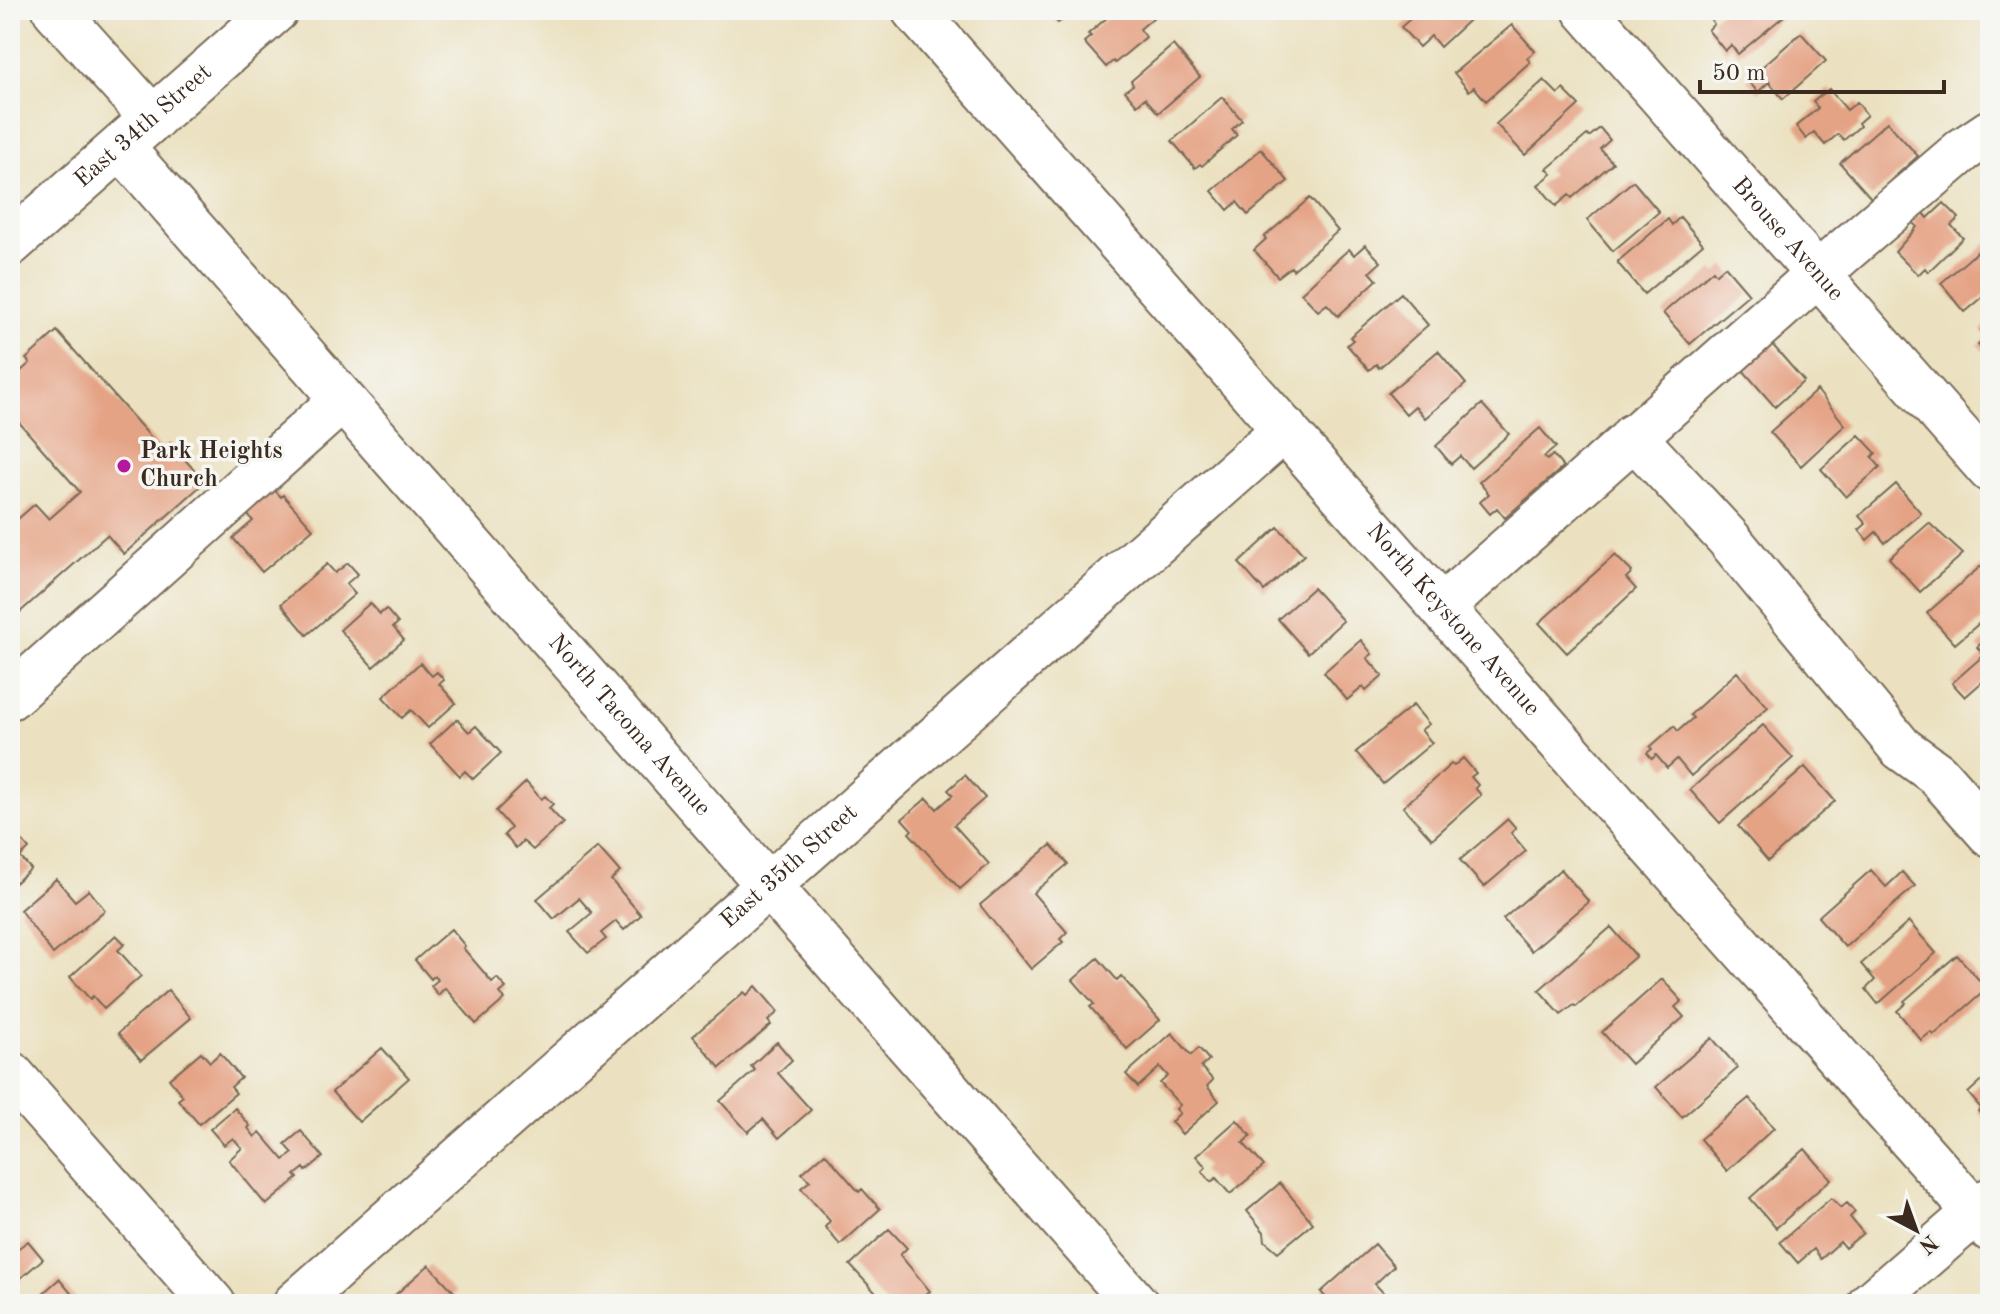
<svg xmlns="http://www.w3.org/2000/svg" width="2000" height="1314" font-family="'Old Standard TT',serif">
<style>
.building{fill:#e5a385}
.lines{fill:none;stroke-linecap:round;stroke-linejoin:round}
.minor-casing{stroke:#796a57;stroke-width:48}
.major-casing{stroke:#796a57;stroke-width:48}
.minor{stroke:#fff;stroke-width:44}
.major{stroke:#fff;stroke-width:44}
.poi-dot{fill:#b5179e;stroke:#f6f6f2;stroke-width:3}
.labels{text-anchor:middle;dominant-baseline:central;stroke-width:7;stroke-linejoin:round;paint-order:stroke}
.street-label{font-size:24px;fill:#3b2a1e;stroke:#f6f6f2}
.poi-label{font-size:24px;font-weight:bold;fill:#3b2a1e;stroke:#f6f6f2;text-anchor:start}
</style>
<rect width="100%" height="100%" fill="#f6f6f2"/>
<filter id="ink" filterUnits="userSpaceOnUse"><feTurbulence type="fractalNoise" baseFrequency=".0125" numOctaves="2"/><feDisplacementMap in="SourceGraphic" scale="16" xChannelSelector="R" yChannelSelector="G"/><feConvolveMatrix kernelMatrix="1 2 1 2 8 2 1 2 1" color-interpolation-filters="sRGB"/></filter>
<filter id="wash" filterUnits="userSpaceOnUse"><feTurbulence type="fractalNoise" baseFrequency=".006" numOctaves="4" result="noise"/><feDisplacementMap in="SourceGraphic" scale="32" xChannelSelector="R" yChannelSelector="G"/><feGaussianBlur stdDeviation="1.8" result="paint"/><feColorMatrix in="noise" values="0 0 0 0 0 0 0 0 0 0 0 0 0 0 0 0 0 1.4 0 .05"/><feComposite in="paint" operator="in"/></filter>
<g filter="url(#wash)">
<rect width="100%" height="100%" fill="#ebe1c0"/>
<g id="blocks">
<!-- building -->
<path class="building" d="M1047,10H1076L1058,23Z
M1116,10H1146L1153,18L1140,29L1146,37L1115,63L1113,61L1106,67L1084,42L1091,36L1088,34Z
M1420,10H1480L1440,47L1431,36L1419,47L1401,27Z
M1723,10H1778L1784,16L1738,54L1731,45L1725,51L1708,30L1714,24L1711,20Z
M1512,25L1535,51L1527,58L1530,62L1486,101L1474,87L1469,91L1454,73Z
M1801,33L1826,61L1783,99L1769,82L1758,92L1747,80Z
M1173,45L1200,77L1158,113L1145,98L1137,105L1125,91L1133,85L1131,81Z
M1544,80L1558,94L1563,89L1579,105L1525,155L1496,124Z
M1829,89L1847,110L1857,102L1867,115L1858,123L1860,126L1844,140L1838,134L1825,145L1814,132L1806,139L1796,126L1818,108L1813,102Z
M1222,97L1242,120L1232,129L1237,135L1202,166L1200,164L1195,168L1172,141Z
M1887,122L1918,156L1871,198L1840,163Z
M1600,128L1610,140L1600,149L1613,163L1572,198L1569,195L1556,206L1538,185L1552,174L1547,169L1587,135L1589,137Z
M1261,149L1288,181L1248,215L1237,202L1228,210L1212,191Z
M1633,181L1659,212L1613,251L1587,220Z
M1310,198L1338,231L1293,270L1291,267L1278,277L1254,250L1266,239L1264,237Z
M1944,203L1959,218L1951,225L1963,238L1928,272L1925,268L1918,275L1895,252L1917,227L1912,222L1923,212L1928,218Z
M1680,217L1703,244L1644,294L1617,262L1668,219L1672,225Z
M1990,241V291L1965,312L1941,283Z
M1365,245L1381,262L1370,272L1377,280L1338,316L1327,304L1318,311L1301,293L1349,249L1354,255Z
M1725,266L1749,294L1690,344L1663,313L1713,270L1716,274Z
M1401,293L1428,325L1379,368L1376,364L1369,370L1347,345L1353,340L1350,337Z
M1990,322V358L1978,345L1987,337L1981,330Z
M57,331L162,450L170,443L205,482L124,554L107,535L10,621V526L35,504L49,519L80,492L10,412V381L30,363L26,359Z
M1771,343L1804,381L1775,407L1742,369Z
M1438,351L1466,384L1425,418L1415,406L1406,414L1388,393Z
M1817,390L1845,425L1801,466L1770,432Z
M1482,404L1509,434L1471,468L1460,456L1451,464L1436,446Z
M1540,428L1556,447L1544,457L1547,460L1553,455L1563,467L1505,518L1497,508L1490,514L1480,502L1489,494L1479,482Z
M1859,435L1876,453L1872,457L1880,467L1846,497L1821,469Z
M269,484L281,497L283,495L313,529L262,572L233,538L253,521L242,508Z
M1896,484L1921,513L1885,543L1876,532L1867,540L1859,530L1866,524L1859,516Z
M1929,523L1963,554L1920,592L1889,558Z
M1278,527L1304,555L1264,591L1239,563Z
M1615,555L1632,572L1626,578L1636,589L1567,653L1539,623Z
M348,563L358,574L346,584L355,594L307,635L281,604L327,564L335,573Z
M1981,566L1990,576V614L1955,644L1927,613Z
M1313,588L1343,621L1308,653L1278,619Z
M370,603L380,614L386,609L398,623L393,627L404,640L373,667L340,630Z
M1990,635V669L1986,673L1989,676L1965,697L1952,683L1984,655L1977,647Z
M1361,640L1372,654L1367,658L1383,676L1366,691L1363,687L1347,700L1324,672Z
M420,663L432,676L437,672L444,680L439,684L456,703L428,728L411,710L402,718L383,697Z
M1737,672L1768,707L1691,776L1677,759L1667,768L1656,755L1652,759L1647,753L1652,749L1650,747L1674,726L1678,731L1693,718L1690,715Z
M1413,705L1429,724L1421,730L1432,743L1383,784L1356,752Z
M457,719L469,732L476,726L501,753L473,779L465,771L460,776L430,744Z
M1763,725L1793,758L1720,823L1690,790Z
M1463,758L1476,773L1471,777L1478,785L1475,788L1481,795L1432,839L1403,807L1451,764L1454,766Z
M1805,767L1835,801L1768,861L1738,826Z
M965,775L985,798L954,825L989,864L960,889L909,833L912,830L902,819L927,798L937,809L953,795L948,790Z
M526,782L541,799L545,796L553,804L549,808L563,823L533,850L523,841L516,848L504,835L511,828L496,811Z
M1508,819L1516,828L1511,833L1526,851L1484,887L1460,860Z
M18,836L29,849L20,857L31,869L10,887V843Z
M1051,845L1068,864L1033,893L1067,932L1060,939L1063,942L1031,969L980,905Z
M598,847L620,872L611,880L641,915L624,930L616,921L601,933L606,939L588,953L569,932L592,913L579,898L554,919L537,899Z
M1561,869L1589,902L1531,951L1503,919Z
M1871,870L1886,887L1902,872L1915,886L1845,947L1818,917Z
M56,879L75,901L89,890L105,910L53,954L20,910Z
M1909,922L1936,953L1878,1004L1866,989L1875,980L1861,964Z
M1611,927L1636,956L1576,1007L1574,1005L1561,1015L1539,990Z
M451,929L465,946L463,948L492,982L497,978L506,988L500,993L505,999L476,1024L445,988L438,995L431,986L438,980L434,976L431,979L415,960Z
M116,935L125,944L118,950L141,976L104,1009L93,996L90,999L70,977Z
M1957,955L1987,989L1934,1035L1931,1032L1921,1040L1897,1011L1906,1003L1904,1001Z
M1098,958L1117,980L1121,976L1160,1020L1127,1049L1090,1007L1094,1004L1073,980Z
M1662,979L1682,1001L1675,1007L1684,1017L1631,1064L1602,1032Z
M756,986L778,1012L768,1021L771,1025L720,1068L693,1036L744,992L747,995Z
M168,990L191,1018L141,1060L118,1033Z
M1172,1033L1191,1055L1199,1048L1209,1060L1201,1067L1213,1080L1207,1086L1219,1101L1182,1134L1171,1122L1180,1113L1176,1109L1180,1105L1160,1083L1168,1076L1160,1067L1138,1087L1126,1074Z
M1712,1038L1738,1068L1682,1117L1656,1087Z
M777,1042L792,1060L778,1073L811,1110L779,1138L763,1119L748,1132L720,1101L755,1070L751,1066Z
M382,1048L409,1078L359,1122L332,1092Z
M201,1052L210,1062L220,1053L241,1078L231,1087L236,1093L199,1124L178,1100L183,1096L169,1079Z
M1990,1073V1125L1978,1111L1981,1108L1968,1093Z
M1749,1098L1774,1128L1727,1171L1700,1139Z
M235,1108L250,1126L248,1128L255,1137L260,1132L284,1160L293,1153L285,1144L301,1131L323,1157L306,1171L304,1168L295,1175L298,1178L266,1205L229,1160L242,1148L233,1138L224,1145L210,1129Z
M1237,1120L1251,1136L1243,1143L1264,1166L1230,1194L1216,1178L1211,1182L1202,1171L1206,1167L1196,1156Z
M1805,1149L1831,1179L1776,1228L1750,1198Z
M825,1153L859,1192L862,1189L880,1209L840,1245L825,1227L830,1221L801,1188L810,1181L802,1173Z
M1280,1183L1313,1223L1278,1252L1265,1241L1264,1232L1247,1211Z
M1831,1198L1841,1208L1847,1203L1855,1212L1850,1217L1863,1233L1845,1248L1840,1242L1821,1259L1814,1249L1798,1263L1780,1242Z
M889,1229L907,1248L900,1255L930,1291L926,1294L933,1302L931,1304H886L850,1265Z
M28,1241L43,1259L10,1287V1243L16,1250Z
M1375,1244L1394,1266L1375,1284L1394,1304H1331L1321,1292Z
M429,1265L455,1293L443,1304H385Z
M59,1279L76,1299L71,1304H31Z"/>
</g>
</g>
<g filter="url(#ink)">
<use href="#blocks" fill-opacity="0" stroke="#796a57" stroke-width="2"/>
<g class="lines">
<!-- minor casing -->
<g class="minor-casing">
<g id="minor">
<path d="M55,10L153,119"/>
<path id="s1" d="M1585,10L1990,470"/>
<path id="s2" d="M121,147L1136,1304"/>
<path d="M1633,436L1728,538L1901,748L1937,774L1990,834"/>
<path d="M1442,607L1842,253L1963,150L1990,132"/>
<path d="M10,697L342,400"/>
<path d="M10,1073L213,1304"/>
<path id="s3" d="M295,1304L1285,429"/>
<path d="M1870,1304L1990,1200"/>
</g>
</g>
<!-- major casing -->
<g class="major-casing">
<g id="major">
<path id="s4" d="M914,10L1990,1229"/>
<path id="s5" d="M10,244L276,10"/>
</g>
</g>
<!-- minor -->
<use href="#minor" class="minor"/>
<!-- major -->
<use href="#major" class="major"/>
</g>
</g>
<!-- markers -->
<circle class="poi-dot" cx="124" cy="466" r="8"/>
<g class="labels">
<!-- street labels -->
<g class="street-label">
<text stroke="none"><textPath href="#s5" startOffset="178">East 34th Street</textPath></text>
<text stroke="none"><textPath href="#s1" startOffset="306">Brouse Avenue</textPath></text>
<text stroke="none"><textPath href="#s4" startOffset="814">North Keystone Avenue</textPath></text>
<text stroke="none"><textPath href="#s2" startOffset="770">North Tacoma Avenue</textPath></text>
<text stroke="none"><textPath href="#s3" startOffset="660">East 35th Street</textPath></text>
</g>
<!-- poi labels -->
<g class="poi-label">
<text x="140" y="452">Park Heights<tspan x="140" dy="28">Church</tspan></text>
</g>
</g>
<!-- margin -->
<rect width="2000" height="1314" fill="none" stroke="#f6f6f2" stroke-width="40"/>
<!-- north arrow -->
<g transform="translate(1916 1230) rotate(139)" stroke="#f6f6f2" stroke-width="6" paint-order="stroke">
<path d="M0-6L14 30L0 20L-14 30Z" fill="#3b2a1e"/>
<text y="-12" font-size="22" font-weight="bold" text-anchor="middle" fill="#3b2a1e">N</text>
</g>
<!-- scale -->
<path d="M1700 80v12h244v-12" fill="none" stroke="#3b2a1e" stroke-width="4"/>
<text x="1712" y="80" font-size="24" fill="#3b2a1e" stroke="#f6f6f2" stroke-width="6" paint-order="stroke">50 m</text>
</svg>
